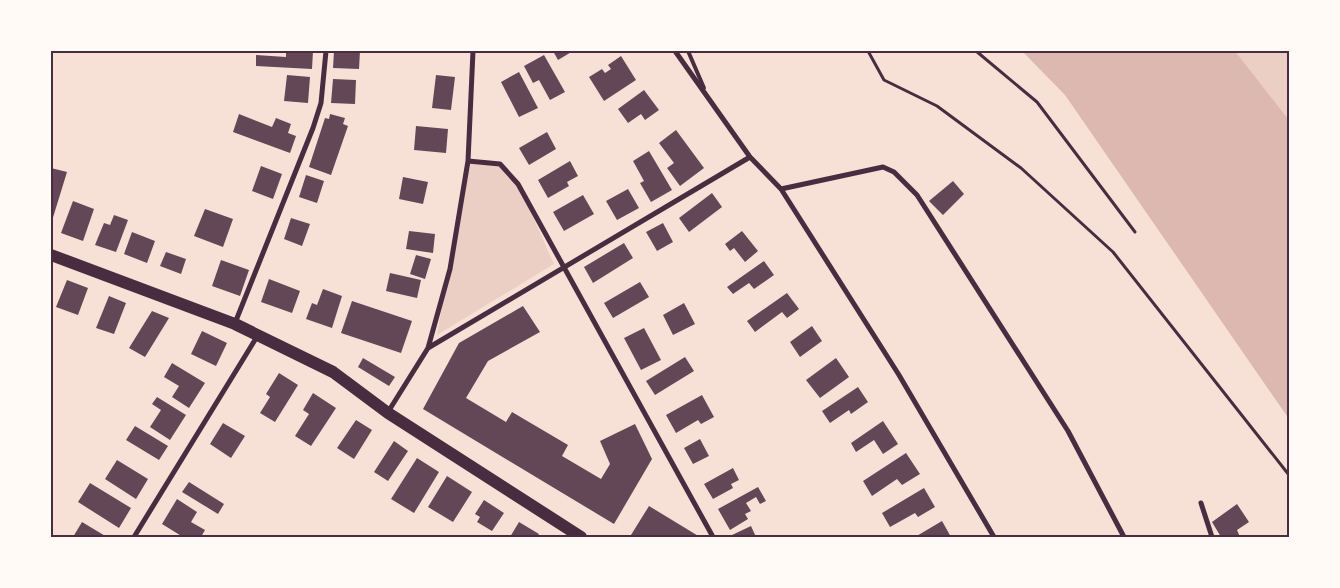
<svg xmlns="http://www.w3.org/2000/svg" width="1340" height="588" font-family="Ubuntu,sans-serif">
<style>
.green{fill:#ebcfc5}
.water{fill:#dcb8b0}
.building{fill:#644757}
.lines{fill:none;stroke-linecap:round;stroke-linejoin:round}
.path{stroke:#4a2c40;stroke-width:3}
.service{stroke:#4a2c40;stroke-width:4}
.minor{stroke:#4a2c40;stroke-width:5}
.primary{stroke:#4a2c40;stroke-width:12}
.neatline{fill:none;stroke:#4a2c40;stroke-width:2}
</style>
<rect width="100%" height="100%" fill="#f7e1d7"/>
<!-- green -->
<path class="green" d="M1235,51H1289V120Z
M468,161L500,164L518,184L554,264L437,335Z"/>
<!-- water -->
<path class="water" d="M1022,51H1235L1289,120V419L1065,95Z"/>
<!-- building -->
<path class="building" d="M286,51H313L312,69L256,66V55L286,57Z
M334,51H360L359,69L333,68Z
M553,51H573L558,60Z
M544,55L565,92L550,100L539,80L533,83L524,66Z
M621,56L636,80L604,101L589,77L602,69L605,73L611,69L608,65Z
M519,72L538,108L519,117L501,82Z
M287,75L310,77L308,103L284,101Z
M436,75L455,77L451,110L432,108Z
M333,79L356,80L355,104L331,103Z
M644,90L659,110L645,120L641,114L628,123L618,109Z
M239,114L272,127L276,118L291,124L288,133L296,136L290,153L233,132Z
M330,114L345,118L343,124L348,126L331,175L309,167L325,118L329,119Z
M416,126L448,129L446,153L414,150Z
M676,130L704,168L680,186L667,168L674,163L659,143Z
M547,132L556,149L529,165L519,148Z
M649,151L672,190L651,202L640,183L644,181L633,161Z
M570,161L578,176L567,182L569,186L548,198L538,180Z
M261,166L282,174L273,199L252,191Z
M51,168L67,172L51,224Z
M306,175L324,181L317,203L299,197Z
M403,177L428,182L423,204L399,199Z
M953,181L964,194L943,215L929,201Z
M628,189L639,208L617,220L606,201Z
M712,193L722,207L689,232L679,218Z
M583,195L594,214L564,231L553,212Z
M73,201L94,209L83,241L61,233Z
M205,209L233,219L223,247L194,236Z
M114,215L128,220L116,252L95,245L104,223L110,225Z
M291,218L310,224L302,246L284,239Z
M663,223L673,242L657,251L646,232Z
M409,231L435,234L433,253L406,249Z
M742,231L758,251L745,262L734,248L730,251L725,244Z
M132,232L155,241L147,263L124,254Z
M624,243L633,258L593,283L584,267Z
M166,252L186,259L181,274L160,266Z
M416,255L431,259L425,279L410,274Z
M221,260L249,270L240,296L212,286Z
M764,261L774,275L754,289L749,283L733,294L727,287Z
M390,273L421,280L417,298L386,291Z
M269,279L300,291L292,313L261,302Z
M67,280L88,288L78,315L56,307Z
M640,282L649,297L613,318L604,303Z
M323,289L342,296L332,328L306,319L312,303L317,305Z
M787,293L799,309L787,318L782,312L755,332L747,321Z
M109,296L126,303L114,334L96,328Z
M352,301L412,321L401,353L341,333Z
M684,303L695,324L673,335L663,315Z
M523,306L540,332L488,361L466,398L506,422L512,412L568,445L562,456L601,479L610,464L600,441L635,424L652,459L614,524L423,409L459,343Z
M152,311L169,318L145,357L129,348Z
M812,326L822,341L800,357L790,342Z
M644,328L661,360L641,370L624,338Z
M202,331L227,343L216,366L191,354Z
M685,357L694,371L655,395L646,381Z
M363,358L395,377L389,386L358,367Z
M836,358L849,377L820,398L806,380Z
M172,363L205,383L189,408L172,397L179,386L164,377Z
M279,373L298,385L275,422L260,413L270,397L266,394Z
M858,387L868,402L851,414L849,410L830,423L822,411Z
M313,393L336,408L311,446L295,436L309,414L303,410Z
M702,395L714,417L701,424L698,420L676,433L666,415Z
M157,397L186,415L170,440L150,427L161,410L152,404Z
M356,420L372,430L354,459L337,448Z
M883,421L898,444L883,454L874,440L856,452L851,443Z
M223,423L245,436L231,458L210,444Z
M135,426L168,446L159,460L126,440Z
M700,439L709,456L693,464L684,448Z
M394,441L408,451L388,481L374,472Z
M906,453L920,474L902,485L897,479L872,496L863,481Z
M417,458L439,472L414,513L391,499Z
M117,460L148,479L136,499L105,479Z
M733,468L739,480L731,484L733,488L713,499L704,484Z
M447,476L472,492L453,522L428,507Z
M189,482L224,504L218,514L182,492Z
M90,483L131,508L119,528L78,502Z
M758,487L766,501L760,504L756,497L746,503L751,511L745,514L748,519L730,530L718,509Z
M924,488L935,507L918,517L915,513L890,527L882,513Z
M177,499L197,512L191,522L205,530L201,537H183L162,524Z
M484,500L504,513L492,531L477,522L480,517L475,514Z
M1237,504L1249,522L1237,530L1240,537H1221L1212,522Z
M649,506L700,537H635L631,535Z
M942,521L951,537H915Z
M82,522L107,537H73Z
M519,522L539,534L537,537H510Z
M751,526L756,537H733L732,535Z"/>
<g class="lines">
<!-- path -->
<path class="path" d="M868,51L884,80L937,106L1021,168L1113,252L1289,475
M976,51L1037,102L1135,232"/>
<!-- service -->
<path class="service" d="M688,51L704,88"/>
<!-- minor -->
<path class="minor" d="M675,51L750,157L781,189L899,375L994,537
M468,161L500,164L518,184L713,537
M781,189L883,167L894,172L917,195L1068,431L1124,537
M235,323L313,128L321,103L326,51
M428,348L750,157
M388,412L428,348L450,269L468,161L473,51
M1201,503L1212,537
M134,537L258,335"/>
<!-- primary -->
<path class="primary" d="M51,255L235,324L333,372L388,413L581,537"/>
</g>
<!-- border -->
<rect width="1340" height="588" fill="none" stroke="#fffaf5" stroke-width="105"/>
<rect x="52" y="52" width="1236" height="484" class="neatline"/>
</svg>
